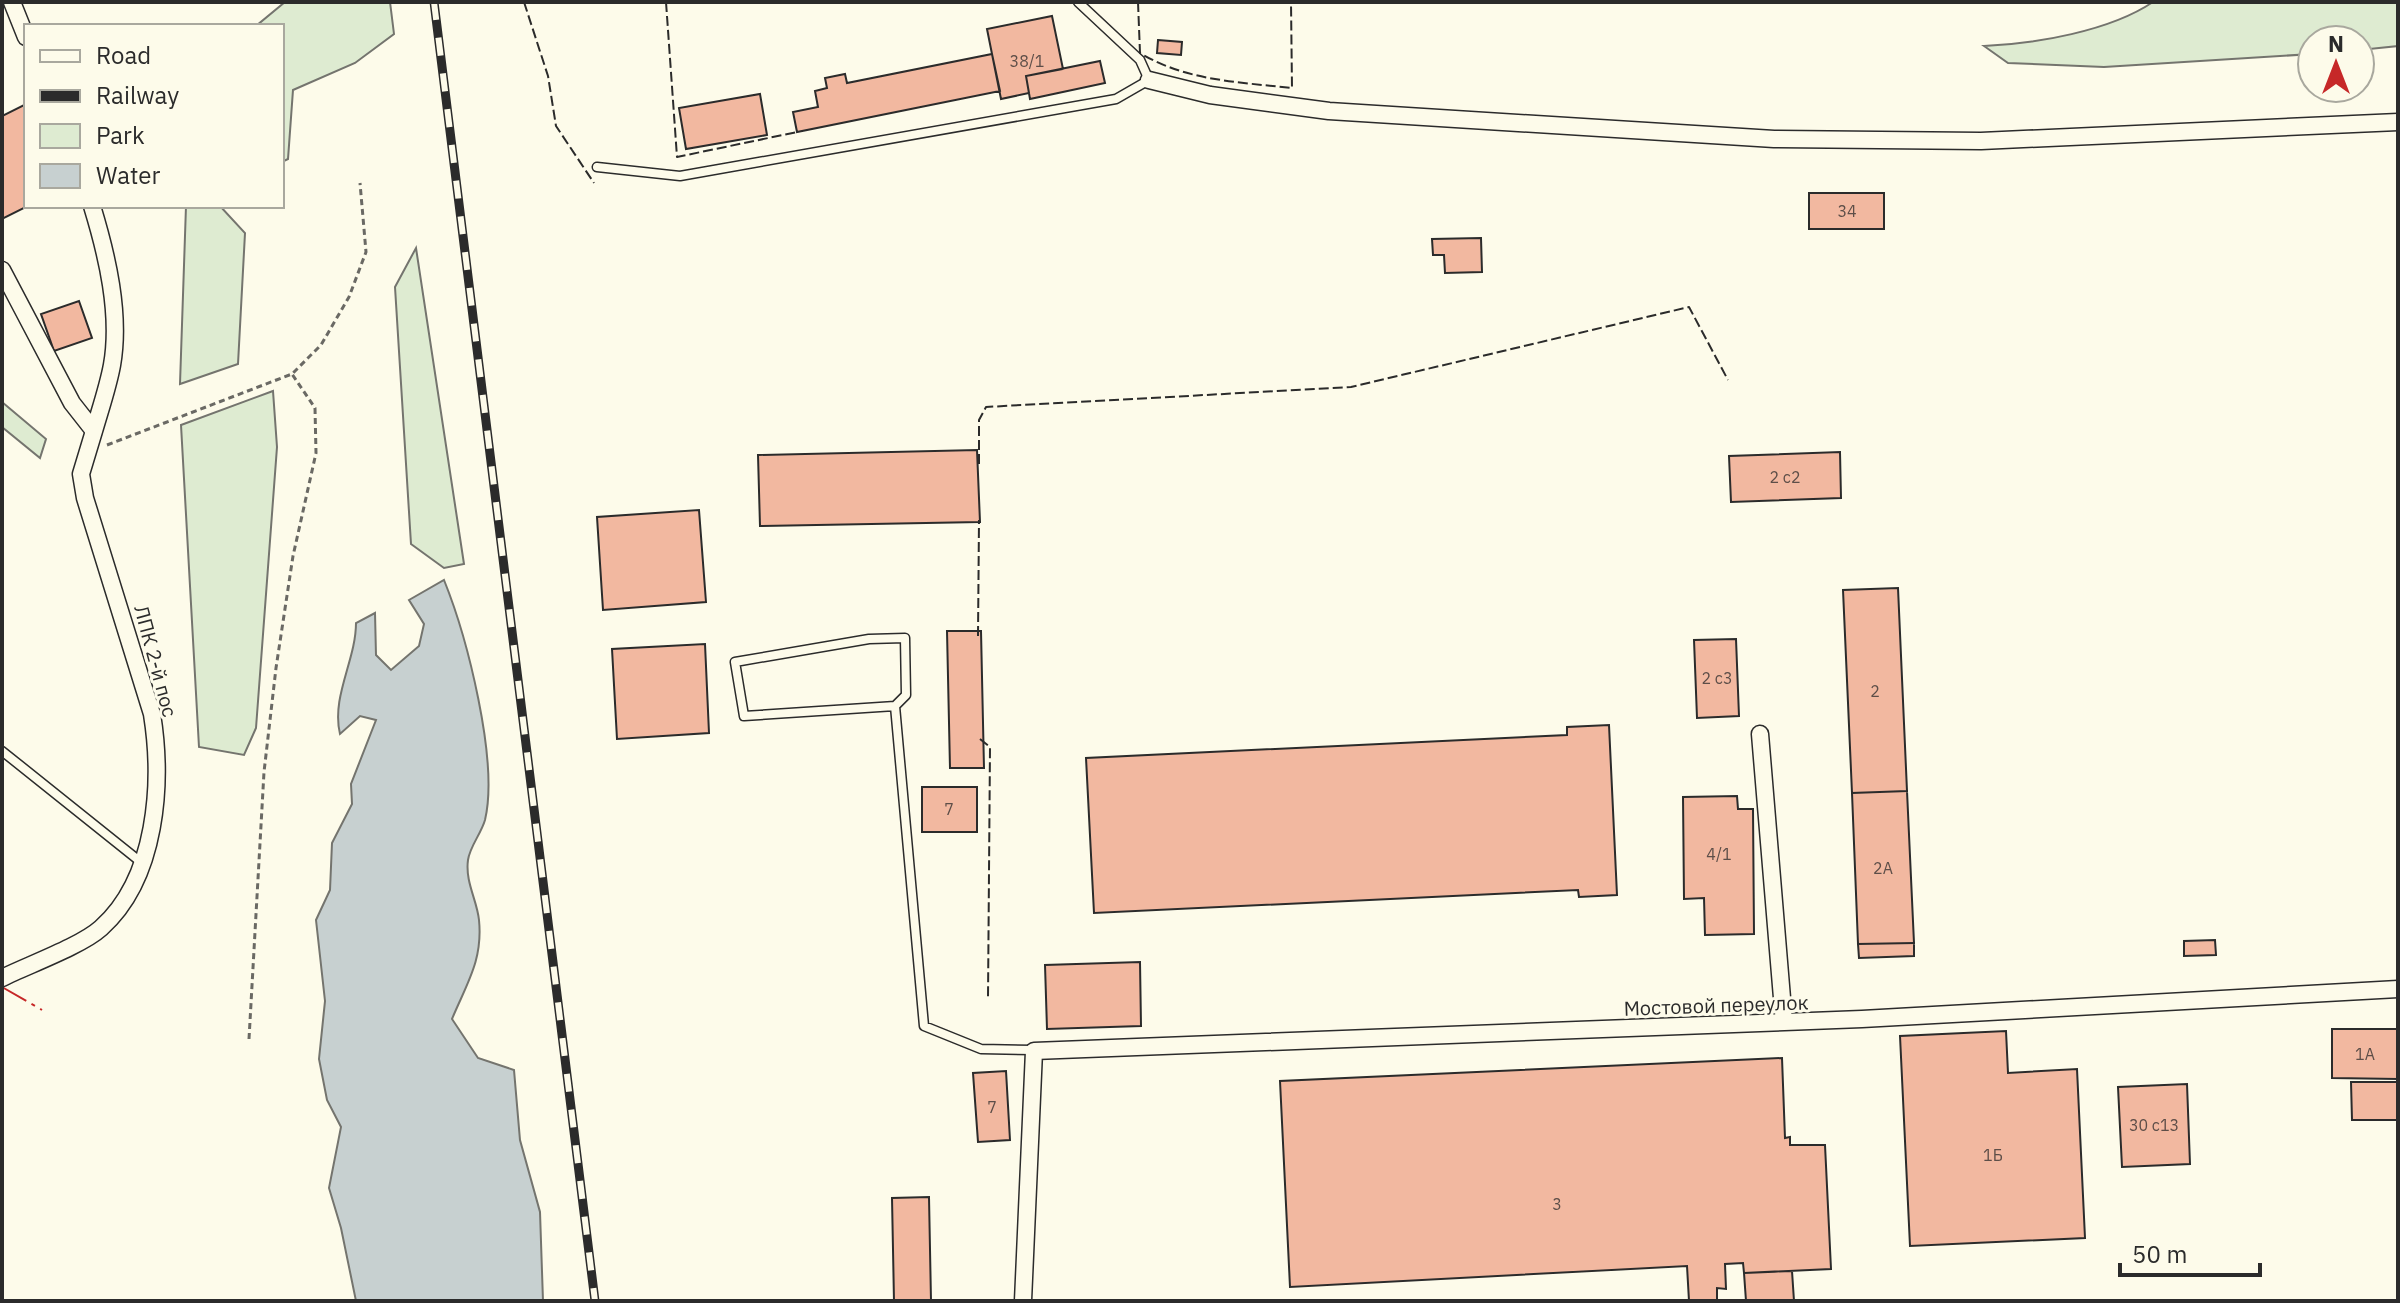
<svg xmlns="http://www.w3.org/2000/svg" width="2400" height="1303" font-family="'IBM Plex Sans',sans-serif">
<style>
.green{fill:#deebd1;stroke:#74746e;stroke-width:2}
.water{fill:#c7d0d0;stroke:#74746e;stroke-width:2}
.building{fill:#f2b8a0;stroke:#2b2b2b;stroke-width:2}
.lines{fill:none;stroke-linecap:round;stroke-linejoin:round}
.lane-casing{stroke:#2b2b2b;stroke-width:11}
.street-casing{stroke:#2b2b2b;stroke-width:19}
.path{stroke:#6a6964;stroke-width:3;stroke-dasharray:6 4;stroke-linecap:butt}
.lane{stroke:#fdfbea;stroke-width:8}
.street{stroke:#fdfbea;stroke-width:16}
.rail-casing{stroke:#2b2b2b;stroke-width:9}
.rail{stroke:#fdfbea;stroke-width:6;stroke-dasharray:18;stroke-linecap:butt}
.fence{stroke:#2b2b2b;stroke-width:2;stroke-dasharray:10 4;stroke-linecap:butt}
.power{stroke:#c62828;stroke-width:2;stroke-dasharray:28 6 4 6;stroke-linecap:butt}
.labels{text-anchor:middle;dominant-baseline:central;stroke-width:6;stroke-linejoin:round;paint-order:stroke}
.number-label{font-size:16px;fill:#5d4e48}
.street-label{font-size:20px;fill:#2b2b2b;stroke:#fdfbea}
</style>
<rect width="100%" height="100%" fill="#fdfbea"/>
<!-- green -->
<path class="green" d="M285,2H390L394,34L355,63L293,90L288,159L282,162V26H256Z
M2153,2H2398V46L2360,50V40H2312V54L2104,67L2008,63L1984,46C2035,44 2110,31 2153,2Z
M186,206H220L245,233L238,364L180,384Z
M416,248L464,564L444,568L411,544L395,287Z
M273,391L277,447L256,728L244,755L199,747L181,425Z
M2,402L46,439L40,458L2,427Z"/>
<!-- water -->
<path class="water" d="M444,580C467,637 499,761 485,820C481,834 470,846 468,860C465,882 477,900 479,920C483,960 467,983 452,1019L478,1058L514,1070L520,1140L540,1212L543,1301H356L341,1228L329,1188L341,1127L327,1100L319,1059L325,1001L316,920L330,890L332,843L352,804L351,784L376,720L360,716L340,734C331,697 356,660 356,623L375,613L376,655L391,670L419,646L424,624L409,600Z"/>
<!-- building -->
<path class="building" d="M1052,16L1063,69L1026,76L1029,93L1001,99L987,29Z
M1158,40L1182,42L1181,55L1157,53Z
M992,54L1000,91L797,132L793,112L818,107L815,91L827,88L825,78L845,74L847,83Z
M1100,61L1105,83L1030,99L1026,76Z
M760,94L767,135L686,149L679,108Z
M26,104L28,206L2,219V116Z
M1809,193H1884V229H1809Z
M1481,238L1482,272L1445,273L1444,255H1433L1432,239Z
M79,301L92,338L54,351L41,314Z
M977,450L980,522L760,526L758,455Z
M1840,452L1841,498L1731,502L1729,456Z
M699,510L706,602L603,610L597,517Z
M1898,588L1907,791L1852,793L1843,590Z
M947,631H981L984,768H950Z
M1736,639L1739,716L1697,718L1694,640Z
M705,644L709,733L617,739L612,649Z
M1609,725L1617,895L1579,897L1578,890L1094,913L1086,758L1567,735V727Z
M922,787H977V832H922Z
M1907,791L1914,943L1858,944L1852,793Z
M1737,796L1738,809H1753L1754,934L1705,935L1704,898L1684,899L1683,797Z
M2215,940L2216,955L2184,956V941Z
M1914,943V956L1859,958L1858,944Z
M1140,962L1141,1026L1047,1029L1045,965Z
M2332,1029H2398V1079L2332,1078Z
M2006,1031L2008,1073L2077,1069L2085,1238L1910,1246L1900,1036Z
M1782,1058L1785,1138L1790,1137V1145H1825L1831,1269L1744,1273L1743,1263L1725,1264L1726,1289L1717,1288V1301H1689L1687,1266L1290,1287L1280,1081Z
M1006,1071L1010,1140L978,1142L973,1073Z
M2351,1082H2398V1120H2352Z
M2187,1084L2190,1164L2122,1167L2118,1087Z
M929,1197L931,1301H894L892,1198Z
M1792,1271L1794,1301H1746L1744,1273Z"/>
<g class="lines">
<!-- lane casing -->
<g class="lane-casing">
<path id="lane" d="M597,167L680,176L1116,99L1149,80L1140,60L1078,2
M895,706L744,716L735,662L869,639L905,638L906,695L895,706L924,1026L981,1049L1034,1050
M2,751L142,863"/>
</g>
<!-- street casing -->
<g class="street-casing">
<path id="street" d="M12,2L26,37
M1149,80L1210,95L1329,111L1774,139L1981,141L2398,122
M92,206C107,255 121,314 112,365C108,387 100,410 94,431
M2,270L72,403L94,431L81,474L85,498L152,714C163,783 157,878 101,928C81,946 28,965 2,978
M1760,734L1784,1022
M1023,1301L1034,1051L1862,1019L2398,989"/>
</g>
<!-- path -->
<path class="path" d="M107,445L292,374L321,345L349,297L366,252L360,183
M249,1039L264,772L276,668L293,556L316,453L315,408L292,374"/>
<!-- lane -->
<use href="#lane" class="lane"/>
<!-- street -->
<use href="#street" class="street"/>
<!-- rail casing -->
<g class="rail-casing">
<path id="rail" d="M434,2L595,1301"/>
</g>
<!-- rail -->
<use href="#rail" class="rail"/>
<!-- fence -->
<path class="fence" d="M524,2L548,76L556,126L594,183
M666,2L677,157L797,132
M1138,2L1140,53C1186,81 1239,82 1292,88L1291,2
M979,464V420L986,407L1351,387L1689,307L1728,380
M978,636L979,520
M980,739L990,747L988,998"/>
<!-- power -->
<path class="power" d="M2,987L42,1010"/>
</g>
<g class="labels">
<!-- number labels -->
<g class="number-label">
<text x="1027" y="61">38/1</text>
<text x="1847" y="211">34</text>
<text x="1785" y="477">2 с2</text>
<text x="1717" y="678">2 с3</text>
<text x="1875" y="691">2</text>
<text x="949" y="809">7</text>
<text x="1719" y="854">4/1</text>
<text x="1883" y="868">2А</text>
<text x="2365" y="1054">1А</text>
<text x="992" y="1107">7</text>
<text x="2154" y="1125">30 с13</text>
<text x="1993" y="1155">1Б</text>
<text x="1557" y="1204">3</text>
</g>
<!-- street labels -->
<g class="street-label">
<text transform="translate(156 661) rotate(75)">ЛПК 2-й пос</text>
<text transform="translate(1716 1005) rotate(-2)">Мостовой переулок</text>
</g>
</g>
<!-- border -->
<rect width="2400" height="1303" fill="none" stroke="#2b2b2b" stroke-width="8"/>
<!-- legend -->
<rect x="24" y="24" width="260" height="184" fill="#fdfbea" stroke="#a9a89e" stroke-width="2"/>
<rect x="40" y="50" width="40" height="12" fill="#fdfbea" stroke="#a9a89e" stroke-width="2"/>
<text x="96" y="64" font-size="24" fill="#2b2b2b">Road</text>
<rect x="40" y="90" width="40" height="12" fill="#2b2b2b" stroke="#a9a89e" stroke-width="2"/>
<text x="96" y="104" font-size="24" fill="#2b2b2b">Railway</text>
<rect x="40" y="124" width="40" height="24" fill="#deebd1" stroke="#a9a89e" stroke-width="2"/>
<text x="96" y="144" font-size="24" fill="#2b2b2b">Park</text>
<rect x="40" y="164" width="40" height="24" fill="#c7d0d0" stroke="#a9a89e" stroke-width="2"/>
<text x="96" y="184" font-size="24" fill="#2b2b2b">Water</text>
<!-- north arrow -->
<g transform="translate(2336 64)"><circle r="38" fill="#fdfbea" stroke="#a9a89e" stroke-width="2"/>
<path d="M0-6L14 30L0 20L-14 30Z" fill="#c62828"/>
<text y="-12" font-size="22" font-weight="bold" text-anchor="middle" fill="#2b2b2b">N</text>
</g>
<!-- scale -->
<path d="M2120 1263v12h140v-12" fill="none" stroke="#2b2b2b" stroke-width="4"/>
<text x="2132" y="1263" font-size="24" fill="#2b2b2b" stroke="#fdfbea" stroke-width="6" paint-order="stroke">50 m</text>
</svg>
